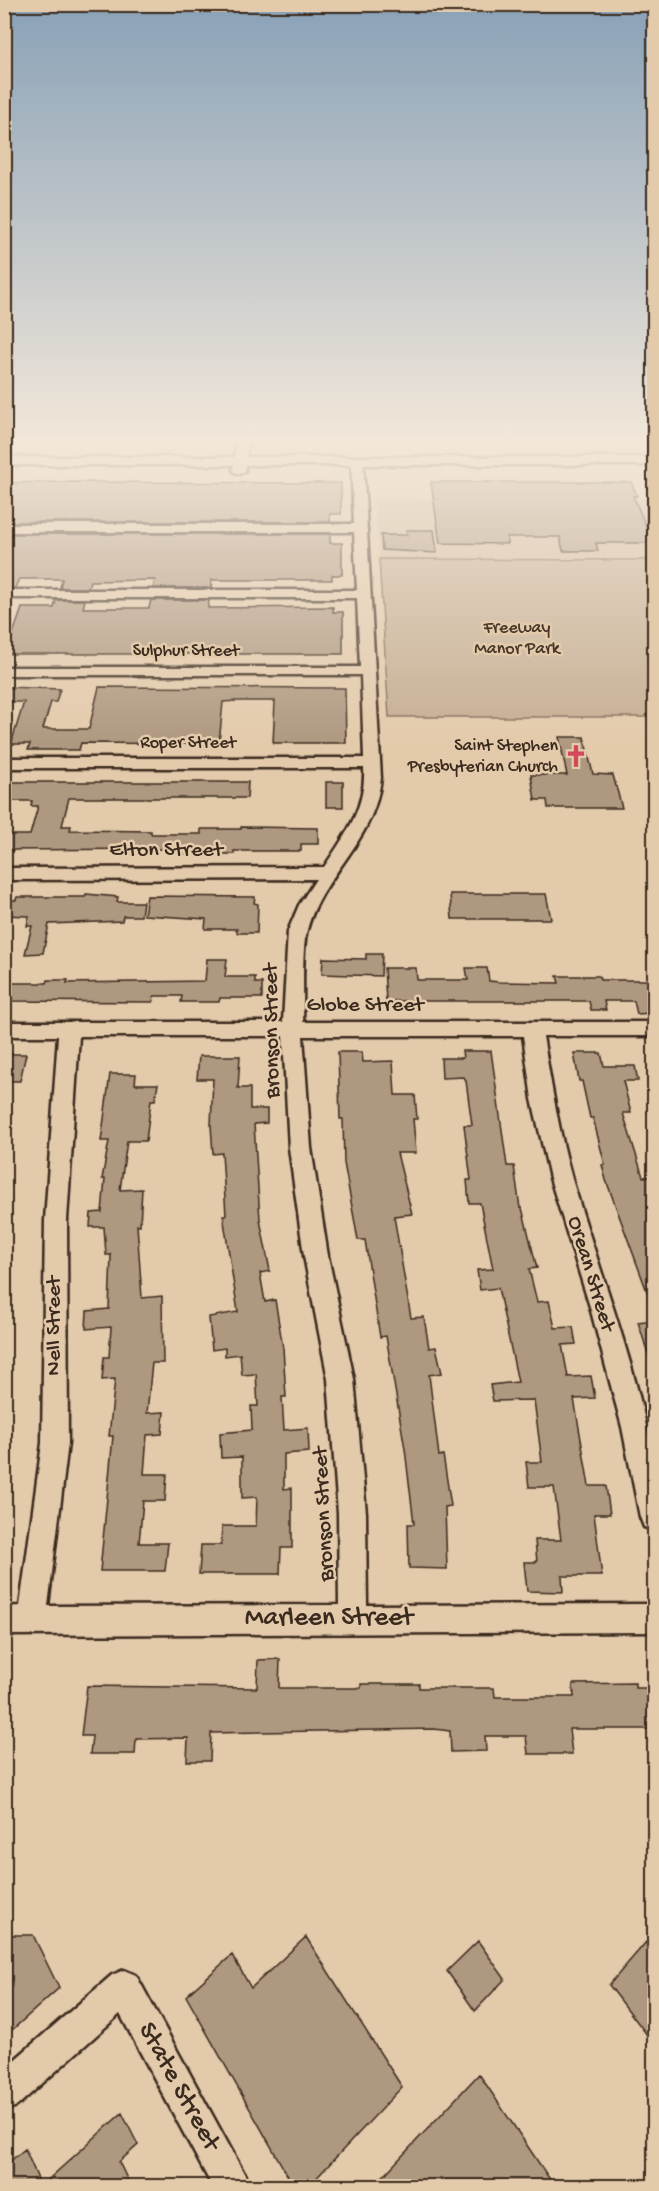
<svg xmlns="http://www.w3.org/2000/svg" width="659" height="2191" font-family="'Gochi Hand',sans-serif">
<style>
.built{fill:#d3bb9e}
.green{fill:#c5ad91;stroke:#806c58;stroke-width:1.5}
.building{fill:#af9880;stroke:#3b2a1e;stroke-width:1.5}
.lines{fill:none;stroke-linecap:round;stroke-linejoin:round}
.minor-casing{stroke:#3b2a1e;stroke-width:5}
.major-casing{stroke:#3b2a1e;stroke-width:5}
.minor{fill:#e3caab;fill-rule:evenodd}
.major{fill:#e3caab;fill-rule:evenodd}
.labels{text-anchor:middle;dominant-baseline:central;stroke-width:5;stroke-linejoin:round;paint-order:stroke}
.far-park-label{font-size:18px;fill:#49372a;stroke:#e3caab}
.far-street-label{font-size:18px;fill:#3b2a1e;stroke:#e3caab}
.far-poi-label{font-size:18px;fill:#3b2a1e;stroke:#e3caab;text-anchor:end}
.street-label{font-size:22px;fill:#3b2a1e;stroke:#e3caab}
.near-street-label{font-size:27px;fill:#3b2a1e;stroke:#e3caab}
</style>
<rect width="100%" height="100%" fill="#e3caab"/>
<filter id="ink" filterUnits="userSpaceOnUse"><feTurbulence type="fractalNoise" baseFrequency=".0167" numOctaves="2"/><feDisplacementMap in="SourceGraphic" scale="12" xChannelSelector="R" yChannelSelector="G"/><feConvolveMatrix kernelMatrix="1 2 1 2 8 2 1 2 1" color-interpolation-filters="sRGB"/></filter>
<g filter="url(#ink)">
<!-- built -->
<path class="built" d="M374,499H654V560L379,559Z"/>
<!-- green -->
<path class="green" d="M379,559L654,560V717H389Z"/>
<!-- building -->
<path class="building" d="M62,482L341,483V514H330V522H4V489L7,483Z
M431,482H631L637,496H633L646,526H654V543H596L598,551H563L560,537H507V544L440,543Z
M406,530H434L437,553L382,550L381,535H407Z
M4,534H330V543H342V575H332V580H212L211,588H153L155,580L90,581L88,588H60L62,579H19L15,588H4Z
M56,600H85L83,608H149L151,600H209L208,608L333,607V612H343V654H6L22,608H54Z
M4,687L60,689L56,702H51L43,729H89L99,687L345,688L346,743H273L275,701H236L223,702L219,744L81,743L79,750H28L30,744H11L24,702H4Z
M559,737H584L593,774L613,775L622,808H548L547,800H535L531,775H567Z
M4,782H248L247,798H69L62,826H71L70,830L151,831V834H201V829H241V827L318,828V844H301V851H234V854H180L181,850L155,849L4,850V835H30L38,806H31L32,801H4Z
M326,782H343V807H326Z
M86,894L118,897L117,902H143L141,916H123L122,921L49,924L43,953L25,954L32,926H27L29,916L4,915V900H16L17,897H85Z
M450,894H546L551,919H452Z
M147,896L255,897L254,903L258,904L257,933H237V929H205L206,919L144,915Z
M366,954H382L381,976L322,974L323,958L366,959Z
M207,959H227L225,977H255V983H262V998H220L219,1002H181L182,996H154L153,1002L4,1001V983H47L48,980H68L67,983L205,981Z
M384,968H416L417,980H468L466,968H487L489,981L499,982L559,983L557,976H599L600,980H654V998H647L651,1013L637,1014L634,1001H604L606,1010H591L589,1001H386Z
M462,1051H491L507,1166H514L520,1208H522L537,1268L529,1269L537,1302L549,1301L555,1328L573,1327L576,1344L562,1345L568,1377L591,1376L595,1398L574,1399L589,1486H606L610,1514H594L602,1576H562L563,1592L527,1591L524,1562H537L535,1540H561L554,1487H529L526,1462H542L534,1400L493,1401L490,1385L518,1382L498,1288L480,1290L477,1270L493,1269L480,1203H469L467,1180H471L464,1125H472L466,1081L464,1077L442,1078L441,1058H463Z
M338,1052H362L363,1062L393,1061L395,1095H415L417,1119H413L416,1153H397L412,1214L394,1216L411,1318L424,1317L429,1348L436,1347L442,1373L429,1375L439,1456L443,1455L451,1506L445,1507L447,1569L409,1568L408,1524H414L405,1449L386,1336L380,1337L365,1240H358L344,1163L343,1119H340Z
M574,1053H601L604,1066H635L638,1081H623L631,1113H623L643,1177L654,1176V1305H652L606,1180L602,1165H605L593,1118H590L582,1081H579Z
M4,1054H26L20,1081H4Z
M199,1056H240L238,1088H250V1109H267V1123L254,1124L260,1220L270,1271L260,1273L265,1302L275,1300L283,1348L286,1397H282L284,1430L308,1428L309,1452L284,1454V1489L292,1488V1548H281L280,1574H199L201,1545H221L222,1526H256L257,1497L242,1498V1457L221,1458L220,1433L252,1430L251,1406H258L256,1374L242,1375L240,1354L225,1356V1348L212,1350L209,1317L238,1312L223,1215H226L222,1153L213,1154L211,1125L213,1079H197Z
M110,1074H136L135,1084H158L155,1100H151L146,1141H127L120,1190L142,1189L140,1225H137L142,1298L162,1296L163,1363H152L147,1413L164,1412L162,1434L147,1435L144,1474H167L165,1501H143L139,1543H168L165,1571H100L113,1436H109L115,1379L102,1380L104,1357H109L111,1327L86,1329L87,1311L109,1309L111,1255H106L104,1227H90L91,1213L102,1212L105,1179H102L109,1141H101Z
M654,1320V1363H651L638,1322Z
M280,1659L279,1688H361V1684H419V1688H494L495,1697H574L573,1684L635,1683V1688H654V1729H569L572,1754H528L526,1736H485L486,1751L451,1752L450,1731L434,1729L211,1733L210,1761H187L188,1738L136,1739L135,1754H90L92,1736H81L87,1686L257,1688L258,1660Z
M4,1935H33L59,1988L4,2037Z
M306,1937L402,2087L308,2187H294L186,1996L232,1955L251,1988Z
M478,1941L505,1979L475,2011L447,1971Z
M646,1942L654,1953V2044L609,1985Z
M479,2074L555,2187H373Z
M122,2113L138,2145L119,2162L131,2187H4V2166L25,2149L41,2186Z"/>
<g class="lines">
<!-- minor casing -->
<g class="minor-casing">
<path id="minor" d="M237,438H248L245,471L239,474L233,471Z
M357,457L363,460L381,778C374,844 323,872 307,930C301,949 304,999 303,1022H654V1036H543C551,1084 559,1132 572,1179C591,1243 614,1306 632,1370C647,1423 659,1475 654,1530L644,1527L640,1517L622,1427L590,1307L550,1178L532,1099L523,1036H303L311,1148L328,1256L354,1379L366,1513L367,1605L654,1604V1632L4,1635V1607L20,1606L42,1443L45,1220L58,1036H4V1022H283L288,931L299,905L316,879L4,880V868L324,867C345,836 366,808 364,768H4V758H364L361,675H4V667H360L357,598H4V590H357L354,532H4V524H354L351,460ZM79,1036H283L289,1148L304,1256L328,1379L338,1513L339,1605L48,1606L68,1443L67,1220Z
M124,1970L136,1975L251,2186H212L120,2014L17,2106L4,2111V2069L112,1975Z"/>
</g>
<!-- major casing -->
<g class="major-casing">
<path id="major" d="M4,457H654V465H4Z"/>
</g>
<!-- minor -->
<use href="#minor" class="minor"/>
<!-- major -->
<use href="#major" class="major"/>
</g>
</g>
<!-- sky -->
<linearGradient id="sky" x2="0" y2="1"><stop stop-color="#89a1b7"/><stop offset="0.59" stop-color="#f2e7d9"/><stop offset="1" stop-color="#f2e7d9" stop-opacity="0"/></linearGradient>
<rect width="659" height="745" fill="url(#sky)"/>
<!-- icons -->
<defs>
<g id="church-bare" transform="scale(1.8)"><path d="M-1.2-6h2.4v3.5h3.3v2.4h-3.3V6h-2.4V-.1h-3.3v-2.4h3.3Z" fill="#d1495b" stroke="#e3caab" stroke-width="2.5" paint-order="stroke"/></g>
</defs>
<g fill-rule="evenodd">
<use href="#church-bare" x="576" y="756"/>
</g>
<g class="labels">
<!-- far-park labels -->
<g class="far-park-label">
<text x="517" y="628">Freeway<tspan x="517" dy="21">Manor Park</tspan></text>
</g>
<!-- far-street labels -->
<g class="far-street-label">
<text x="186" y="651">Sulphur Street</text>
<text x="188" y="743">Roper Street</text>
</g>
<!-- far-poi labels -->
<g class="far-poi-label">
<text x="558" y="746">Saint Stephen<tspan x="558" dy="21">Presbyterian Church</tspan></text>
</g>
<!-- street labels -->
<g class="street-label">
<text x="166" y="851">Elton Street</text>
<text x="365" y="1006">Globe Street</text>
<text transform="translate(273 1031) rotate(-91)">Bronson Street</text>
<text transform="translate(590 1274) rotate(73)">Orean Street</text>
<text transform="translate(55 1326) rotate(-90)">Nell Street</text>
<text transform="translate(325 1514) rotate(-93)">Bronson Street</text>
</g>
<!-- near-street labels -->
<g class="near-street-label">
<text x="329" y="1619">Marleen Street</text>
<text transform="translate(178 2087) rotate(61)">State Street</text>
</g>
</g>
<!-- margin -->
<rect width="659" height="2191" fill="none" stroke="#e3caab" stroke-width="24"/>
<rect x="12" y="12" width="635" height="2167" fill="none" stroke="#3b2a1e" stroke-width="2" filter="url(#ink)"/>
</svg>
